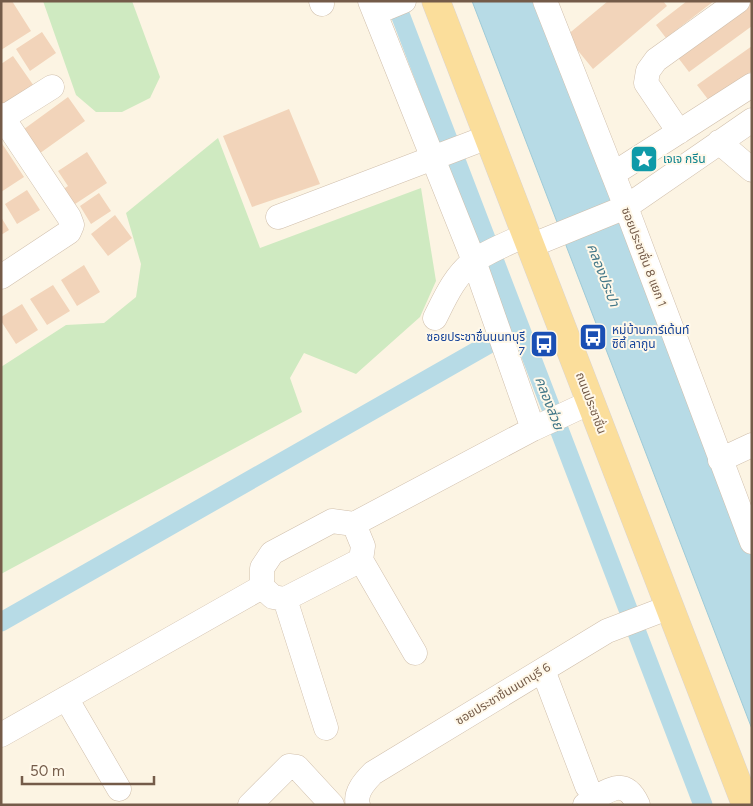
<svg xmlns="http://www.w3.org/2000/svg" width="753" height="806" font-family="Figtree,'Noto Sans Thai',sans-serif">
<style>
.green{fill:#cfeac1}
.water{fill:#b7dbe6;stroke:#9ecad7}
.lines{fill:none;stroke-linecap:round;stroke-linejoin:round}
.canal{stroke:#b7dbe6;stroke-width:19}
.building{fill:#f2d4ba}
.minor-casing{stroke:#d0bfac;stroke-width:25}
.major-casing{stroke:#dbd4d0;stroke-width:29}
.minor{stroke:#fff;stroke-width:24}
.major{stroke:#fbde9b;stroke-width:28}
.labels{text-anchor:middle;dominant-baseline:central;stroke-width:4;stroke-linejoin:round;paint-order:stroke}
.culture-label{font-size:12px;fill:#0d838f;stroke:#fff8e9;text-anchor:start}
.street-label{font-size:12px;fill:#745b49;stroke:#fff8e9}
.transit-label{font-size:12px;fill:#164399;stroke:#fff8e9;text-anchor:start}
.water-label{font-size:14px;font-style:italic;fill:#427788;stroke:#fff8e9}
</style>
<rect width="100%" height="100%" fill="#fcf4e3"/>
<!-- green -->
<path class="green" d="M43,1H132L160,77L150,98L122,112H96L76,95Z
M218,138L260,248L421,188L436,281L420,317L356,374L304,353L290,378L302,412L1,574V367L66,325L104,323L136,297L141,264L126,213Z"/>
<!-- water -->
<path class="water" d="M472,1H540L752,553V729Z"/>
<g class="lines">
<!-- canal -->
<path class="canal" d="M395,1L703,805
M1,622L512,331"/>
</g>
<!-- building -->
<path class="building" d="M1,1H12L31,31L1,50Z
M608,1H663L667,6L593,69L566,36Z
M687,1H714L666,38L656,25Z
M751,1L752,26L689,72L676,55Z
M42,32L56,53L30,71L16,49Z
M752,46V71L710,102L697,85Z
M13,56L36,89L6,109L1,101V64Z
M68,97L85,121L36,156L20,132Z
M289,109L320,184L252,207L223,136Z
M1,142L24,177L1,192Z
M87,152L107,183L69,208L59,192L68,186L58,171Z
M27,190L40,210L17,224L5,204Z
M99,193L111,211L91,224L80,206Z
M115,215L132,238L108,256L91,234Z
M1,217L9,230L1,235Z
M84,265L100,292L77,306L61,280Z
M53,285L70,311L47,325L30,299Z
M22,304L38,330L16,344L1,321V317Z"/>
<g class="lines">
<!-- minor casing -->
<g class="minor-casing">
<path id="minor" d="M321,1L322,4
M370,1L474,261L533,429
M545,1L626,207L752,542
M375,13L404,1
M1,115L69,217L72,225L69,232L1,277
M1,119L52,87
M679,132L646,83L648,71L656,60L738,1
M719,142L752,170
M613,174L752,85
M278,217L488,137
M530,246L626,207L752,120
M435,318C445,298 455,275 474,261C486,252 511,242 526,235
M720,460L752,445
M354,524L363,546L361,560L285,599L273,597L262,587V568L272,553L332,521L354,524L533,429L591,402
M361,560L415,653
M285,599L326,728
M543,670L587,786
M66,698L119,789
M1,735L262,587
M250,805L289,766L297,767L332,805
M358,805C354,793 365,781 373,773L607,631L670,607
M585,805C606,792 624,774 638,805"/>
</g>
<!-- major casing -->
<g class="major-casing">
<path id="major" d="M436,1L746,805"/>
</g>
<!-- minor -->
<use href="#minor" class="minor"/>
<!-- major -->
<use href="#major" class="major"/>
</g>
<!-- icons -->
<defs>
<g id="sight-square" transform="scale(1.4375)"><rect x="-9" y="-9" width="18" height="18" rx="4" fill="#0f9aa8" stroke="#fff8e9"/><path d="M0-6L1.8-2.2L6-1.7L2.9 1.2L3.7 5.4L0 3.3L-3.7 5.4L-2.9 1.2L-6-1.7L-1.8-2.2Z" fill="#fff"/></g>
<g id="bus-square" transform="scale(1.4375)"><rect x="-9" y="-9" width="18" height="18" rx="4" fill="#1a4fb4" stroke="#fff8e9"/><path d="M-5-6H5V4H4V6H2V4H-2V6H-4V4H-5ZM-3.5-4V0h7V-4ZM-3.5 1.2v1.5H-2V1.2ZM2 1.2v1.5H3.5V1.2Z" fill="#fff"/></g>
</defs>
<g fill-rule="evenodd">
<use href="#sight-square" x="644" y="159"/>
<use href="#bus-square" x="593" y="337"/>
<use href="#bus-square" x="544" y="344"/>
</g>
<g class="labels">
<!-- culture labels -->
<g class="culture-label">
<text x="663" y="159">เจเจ กรีน</text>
</g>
<!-- street labels -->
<g class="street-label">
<text transform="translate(644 257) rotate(69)">ซอยประชาชื่น 8 แยก 1</text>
<text transform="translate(591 403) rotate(69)">ถนนประชาชื่น</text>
<text transform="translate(503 694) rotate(-31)">ซอยประชาชื่นนนทบุรี 6</text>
</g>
<!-- transit labels -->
<g class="transit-label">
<text x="612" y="330">หมู่บ้านการ์เด้นท์<tspan x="612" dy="14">ซิตี้ ลากูน</tspan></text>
<text x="525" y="337" text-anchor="end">ซอยประชาชื่นนนทบุรี<tspan x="525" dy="14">7</tspan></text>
</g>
<!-- water labels -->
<g class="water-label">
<text transform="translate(603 275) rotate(69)">คลองประปา</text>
<text transform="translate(549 403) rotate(69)">คลองส่วย</text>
</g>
</g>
<!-- border -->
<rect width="753" height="806" fill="none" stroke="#745b49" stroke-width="5"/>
<!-- scale -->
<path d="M22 776v8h132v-8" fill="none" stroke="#745b49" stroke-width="2.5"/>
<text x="30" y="776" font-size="15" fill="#745b49" stroke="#fff8e9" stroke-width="4" paint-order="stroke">50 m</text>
</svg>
